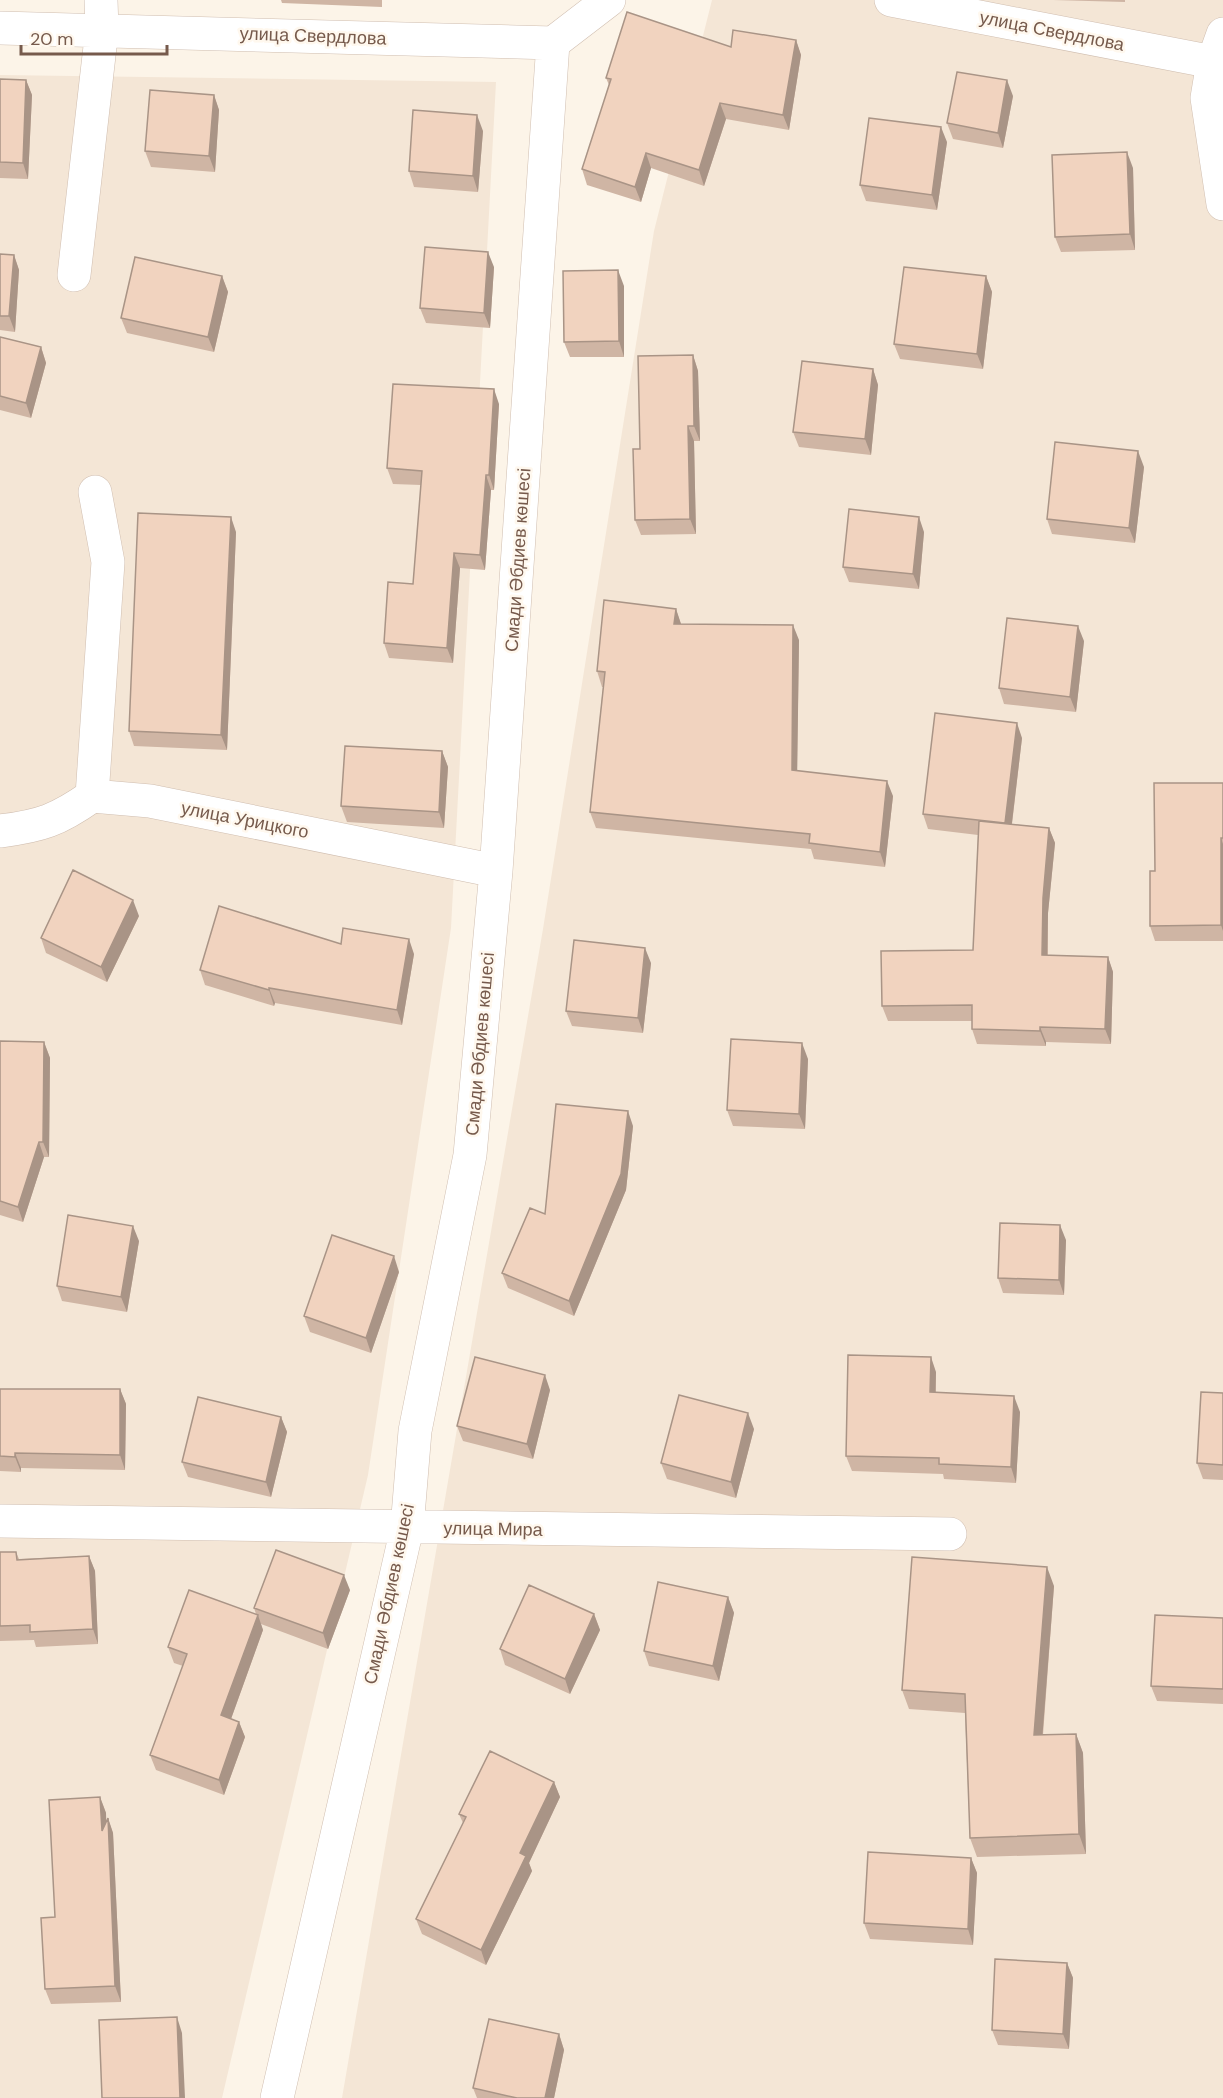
<svg xmlns="http://www.w3.org/2000/svg" width="1223" height="2098" font-family="'DM Sans',sans-serif">
<style>
.residential{fill:#f4e6d6}
.lines{fill:none;stroke-linecap:round;stroke-linejoin:round}
.minor-casing{stroke:#d0beb0;stroke-width:34}
.minor{stroke:#fff;stroke-width:33}
.wall{fill:#cfb5a4}
.shaded-wall{fill:#a99486}
.building{fill:#f1d3bf;stroke:#a99486;stroke-width:1.5}
.labels{text-anchor:middle;dominant-baseline:central;stroke-width:5;stroke-linejoin:round;paint-order:stroke}
.street-label{font-size:18px;fill:#765a4c;stroke:#fff8ee}
</style>
<rect width="100%" height="100%" fill="#fcf4e8"/>
<!-- residential -->
<path class="residential" d="M712,0H1223V2098H342L543,929L654,231Z
M0,75L496,82L451,928L368,1475L222,2098H0Z"/>
<g class="lines">
<!-- minor casing -->
<g class="minor-casing">
<path id="minor" d="M891,0L1213,62
M0,28L553,43
M1223,34L1213,62L1207,98L1223,204
M74,275L102,29L101,0
M92,796L108,562L95,492
M0,831C41,826 58,820 92,796L150,801L496,871
M0,1521L950,1534
M277,2098L407,1528L415,1431L470,1155L496,871L553,43L609,0"/>
</g>
<!-- minor -->
<use href="#minor" class="minor"/>
</g>
<!-- wall -->
<path class="wall" d="M281,0H382V7L282,3Z
M1053,0H1125V2Z
M796,40L801,55L789,130L726,119L704,186L651,168L641,202L587,185L582,169L609,85L606,78L731,47Z
M0,79L26,80L32,95L28,179L0,178Z
M214,95L219,110L215,172L151,167L145,151Z
M1013,96L1003,148L953,139L947,123Z
M483,131L478,192L414,187L409,171Z
M947,142L937,210L866,201L860,185Z
M1133,168L1135,250L1061,252L1055,237Z
M0,254L14,255L19,270L15,332L0,330Z
M494,267L490,328L426,323L420,308Z
M222,276L228,292L214,352L127,333L121,318Z
M986,276L992,292L983,369L900,359L894,344Z
M624,286V357H570L564,342Z
M0,337L41,347L46,363L31,418L0,410Z
M693,355L698,371L700,441H694L696,534L641,535L635,520L640,449Z
M873,369L878,385L871,455L799,447L793,432Z
M499,404L494,490H491L485,570L460,568L453,663L389,658L384,643L413,584L421,485L393,484L387,468Z
M1144,467L1135,543L1052,534L1047,519Z
M236,532L227,750L134,746L129,731Z
M924,532L919,589L849,582L843,567Z
M676,609L681,624L799,640L797,770L893,796L885,867L814,859L811,849L596,828L590,812L603,687H602L597,671Z
M1084,641L1076,712L1004,704L999,688Z
M1022,738L1012,824L1049,828L1055,843L1048,913V955L1108,957L1113,972L1111,1044L1046,1042V1046L977,1044L972,1029V1021H888L882,1006L973,950L978,835L928,829L923,814Z
M442,751L448,767L444,828L347,822L341,806Z
M1223,783V941H1155L1150,926L1155,871Z
M139,916L107,982L46,953L41,938Z
M414,954L402,1025L275,1003L274,1006L205,985L200,970Z
M651,963L643,1033L572,1026L566,1011Z
M0,1041L44,1042L50,1058L49,1157H44L23,1222L0,1215Z
M808,1059L805,1129L733,1126L727,1110Z
M633,1126L626,1190L574,1316L508,1288L502,1273L545,1214Z
M1066,1240L1064,1295L1003,1293L998,1278Z
M139,1241L127,1312L62,1301L57,1286Z
M399,1272L371,1353L310,1332L304,1316Z
M936,1372V1392L1020,1412L1016,1483L944,1479L943,1474L852,1471L846,1456Z
M0,1389H120L126,1404L125,1470L21,1468V1472L0,1471Z
M550,1390L533,1459L463,1441L457,1426Z
M1223,1393V1480L1203,1479L1197,1463Z
M281,1417L287,1432L271,1497L188,1477L182,1462Z
M754,1429L736,1498L667,1479L661,1463Z
M0,1552H16L19,1559L89,1556L95,1571L98,1644L36,1647L34,1640L0,1641Z
M1054,1586L1043,1735L1076,1734L1083,1753L1086,1854L977,1857L970,1838L965,1713L909,1709L902,1690Z
M350,1590L328,1649L261,1624L263,1630L231,1719L239,1722L245,1737L224,1795L156,1770L150,1755L183,1666L174,1663L168,1647L256,1614L254,1608Z
M728,1597L734,1613L719,1681L649,1666L644,1651Z
M594,1614L600,1630L570,1694L505,1665L500,1649Z
M1223,1618V1704L1157,1701L1151,1686Z
M554,1782L560,1797L529,1863L532,1871L486,1965L422,1934L416,1919L463,1823L459,1814Z
M100,1797L106,1813V1821L108,1818L113,1833L121,2002L51,2004L45,1989L55,1917Z
M971,1858L977,1873L973,1945L870,1939L864,1923Z
M1067,1963L1073,1978L1069,2049L998,2045L992,2030Z
M559,2034L564,2050L554,2098H477L473,2088Z"/>
<!-- shaded-wall -->
<path class="shaded-wall" d="M796,40L801,55L789,130L783,115Z
M26,80L32,95L28,179L23,163Z
M1007,80L1013,96L1003,148L998,133Z
M214,95L219,110L215,172L209,156Z
M720,103L726,119L704,186L699,170Z
M477,115L483,131L478,192L473,176Z
M941,127L947,142L937,210L932,195Z
M1127,152L1133,168L1135,250L1130,234Z
M646,153L651,168L641,202L635,187Z
M488,252L494,267L490,328L484,313Z
M14,255L19,270L15,332L9,316Z
M618,270L624,286V357L619,341Z
M222,276L228,292L214,352L208,337Z
M986,276L992,292L983,369L977,354Z
M41,347L46,363L31,418L26,403Z
M693,355L698,371L700,441L694,426Z
M873,369L878,385L871,455L865,439Z
M494,389L499,404L494,490L489,475Z
M688,426L694,441L696,534L690,519Z
M1138,451L1144,467L1135,543L1129,528Z
M486,475L491,490L485,570L480,555Z
M231,517L236,532L227,750L221,735Z
M919,517L924,532L919,589L913,574Z
M454,553L460,568L453,663L447,648Z
M676,609L681,624H674Z
M793,625L799,640L797,785L792,770Z
M1078,626L1084,641L1076,712L1070,697Z
M1017,723L1022,738L1010,839L1005,823Z
M442,751L448,767L444,828L439,812Z
M887,781L893,796L885,867L880,852Z
M1049,828L1055,843L1048,913L1047,970L1042,955L1043,898Z
M1221,838L1223,844V931L1221,925Z
M133,900L139,916L107,982L101,967Z
M409,939L414,954L402,1025L397,1010Z
M645,948L651,963L643,1033L638,1018Z
M1108,957L1113,972L1111,1044L1105,1029Z
M269,988L275,1003L274,1006L269,990Z
M1040,1027L1046,1042V1046L1040,1031Z
M44,1042L50,1058L49,1157L43,1142Z
M802,1043L808,1059L805,1129L799,1114Z
M628,1111L633,1126L626,1190L574,1316L569,1301Z
M39,1142L44,1157L23,1222L18,1207Z
M1060,1225L1066,1240L1064,1295L1059,1280Z
M133,1226L139,1241L127,1312L121,1297Z
M394,1256L399,1272L371,1353L366,1338Z
M931,1357L936,1372L935,1407L930,1392Z
M545,1375L550,1390L533,1459L527,1444Z
M120,1389L126,1404L125,1470L120,1455Z
M1014,1396L1020,1412L1016,1483L1011,1467Z
M748,1413L754,1429L736,1498L731,1482Z
M281,1417L287,1432L271,1497L266,1482Z
M15,1453L21,1468V1472L15,1457Z
M89,1556L95,1571L98,1644L93,1629Z
M1047,1567L1054,1586L1041,1754L1034,1735Z
M344,1575L350,1590L328,1649L323,1633Z
M728,1597L734,1613L719,1681L713,1666Z
M594,1614L600,1630L570,1694L565,1679Z
M258,1615L263,1630L227,1730L221,1715Z
M239,1722L245,1737L224,1795L219,1780Z
M1076,1734L1083,1753L1086,1854L1079,1834Z
M554,1782L560,1797L529,1863L532,1871L486,1965L481,1950L520,1853Z
M100,1797L106,1813L107,1847L102,1831Z
M108,1818L113,1833L121,2002L115,1986Z
M971,1858L977,1873L973,1945L968,1929Z
M1067,1963L1073,1978L1069,2049L1063,2034Z
M177,2017L182,2033L185,2098H180Z
M559,2034L564,2050L554,2098H545Z"/>
<!-- building -->
<path class="building" d="M627,12L731,47L733,30L796,40L783,115L720,103L699,170L646,153L635,187L582,169L611,79L606,78Z
M957,72L1007,80L998,133L947,123Z
M0,79L26,80L23,163L0,162Z
M150,90L214,95L209,156L145,151Z
M413,110L477,115L473,176L409,171Z
M869,118L941,127L932,195L860,185Z
M1127,152L1130,234L1055,237L1052,155Z
M425,247L488,252L484,313L420,308Z
M0,254L14,255L9,316H0Z
M135,257L222,276L208,337L121,318Z
M904,267L986,276L977,354L894,344Z
M618,270L619,341L564,342L563,271Z
M0,337L41,347L26,403L0,396Z
M693,355L694,426H688L690,519L635,520L633,449H640L638,356Z
M802,361L873,369L865,439L793,432Z
M393,384L494,389L489,475H486L480,555L454,553L447,648L384,643L388,582L413,584L422,471L387,468Z
M1055,442L1138,451L1129,528L1047,519Z
M849,509L919,517L913,574L843,567Z
M138,513L231,517L221,735L129,731Z
M604,600L676,609L674,624L793,625L792,770L887,781L880,852L809,843L810,834L590,812L605,672L597,671Z
M1007,618L1078,626L1070,697L999,688Z
M935,713L1017,723L1005,823L923,814Z
M345,746L442,751L439,812L341,806Z
M1154,783H1223V838H1221V925L1150,926V871H1155Z
M979,821L1049,828L1043,898L1042,955L1108,957L1105,1029L1040,1027V1031L972,1029V1005L882,1006L881,951L973,950Z
M73,870L133,900L101,967L41,938Z
M219,906L341,944L343,928L409,939L397,1010L269,988V990L200,970Z
M574,940L645,948L638,1018L566,1011Z
M731,1039L802,1043L799,1114L727,1110Z
M0,1041L44,1042L43,1142H39L18,1207L0,1201Z
M556,1104L628,1111L621,1174L569,1301L502,1273L530,1208L545,1214Z
M68,1215L133,1226L121,1297L57,1286Z
M1000,1223L1060,1225L1059,1280L998,1278Z
M332,1235L394,1256L366,1338L304,1316Z
M848,1355L931,1357L930,1392L1014,1396L1011,1467L939,1464V1458L846,1456Z
M475,1357L545,1375L527,1444L457,1426Z
M0,1389H120V1455L15,1453V1457L0,1456Z
M1201,1392L1223,1393V1465L1197,1463Z
M679,1395L748,1413L731,1482L661,1463Z
M198,1397L281,1417L266,1482L182,1462Z
M276,1550L344,1575L323,1633L254,1608Z
M0,1552H16L17,1560L89,1556L93,1629L30,1632V1625L0,1626Z
M912,1557L1047,1567L1034,1735L1076,1734L1079,1834L970,1838L965,1694L902,1690Z
M658,1582L728,1597L713,1666L644,1651Z
M529,1585L594,1614L565,1679L500,1649Z
M189,1590L258,1615L221,1715L239,1722L219,1780L150,1755L187,1654L168,1647Z
M1155,1615L1223,1618V1689L1151,1686Z
M490,1751L554,1782L520,1853L526,1856L481,1950L416,1919L466,1817L459,1814Z
M100,1797L102,1831L108,1818L115,1986L45,1989L41,1918L55,1917L49,1800Z
M868,1852L971,1858L968,1929L864,1923Z
M995,1959L1067,1963L1063,2034L992,2030Z
M177,2017L180,2098H102L99,2020Z
M489,2019L559,2034L545,2098H517L473,2088Z"/>
<g class="labels">
<!-- street labels -->
<g class="street-label">
<text transform="translate(1052 31) rotate(11)">улица Свердлова</text>
<text transform="translate(313 36) rotate(2)">улица Свердлова</text>
<text transform="translate(518 560) rotate(-86)">Смади Әбдиев көшесі</text>
<text transform="translate(245 820) rotate(11)">улица Урицкого</text>
<text transform="translate(480 1044) rotate(-85)">Смади Әбдиев көшесі</text>
<text transform="translate(493 1529) rotate(1)">улица Мира</text>
<text transform="translate(389 1594) rotate(-78)">Смади Әбдиев көшесі</text>
</g>
</g>
<!-- scale -->
<path d="M21 45v9h146v-9" fill="none" stroke="#765a4c" stroke-width="3"/>
<text x="30" y="45" font-size="18" fill="#765a4c" stroke="#fff8ee" stroke-width="4.5" paint-order="stroke">20 m</text>
</svg>
